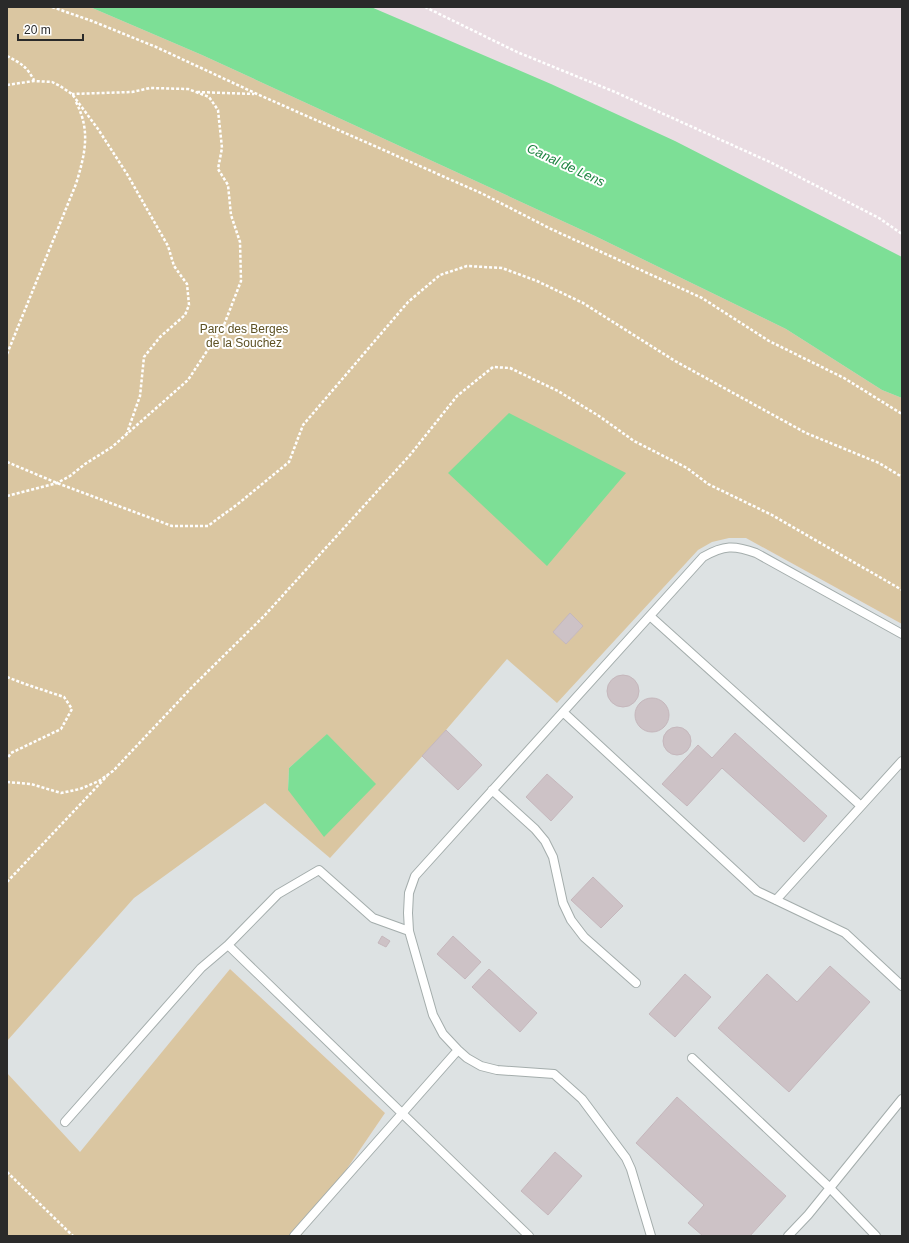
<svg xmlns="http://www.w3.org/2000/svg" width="909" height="1243" font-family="Arial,sans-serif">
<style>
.industrial{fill:#dde2e3}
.green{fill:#dac6a1;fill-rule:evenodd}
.water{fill:#7ddf96}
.building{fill:#cdc2c6;stroke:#c5b7bc}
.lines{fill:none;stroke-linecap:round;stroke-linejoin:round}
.service-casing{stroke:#a4adac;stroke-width:10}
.path{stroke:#fff;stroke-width:2.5;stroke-dasharray:3 2;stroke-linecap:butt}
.service{stroke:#fff;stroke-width:8}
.labels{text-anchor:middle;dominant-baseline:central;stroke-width:4;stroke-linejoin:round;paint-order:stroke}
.park-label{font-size:12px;fill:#5d5123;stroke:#fff}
.water-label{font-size:13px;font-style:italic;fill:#1d8340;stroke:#fff}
</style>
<rect width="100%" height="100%" fill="#eadde3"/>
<!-- industrial -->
<path class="industrial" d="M448,473L690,507L902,624V1236H301L385,1113L230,969L80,1153L7,1073V1018Z"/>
<!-- green -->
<path class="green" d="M7,7H90L202,55L595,236L786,329L882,390L902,398V624L746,538H729L712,542L698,550L557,703L507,659L446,730L330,858L265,803L134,898L7,1041ZM570,614L583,626L566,644L553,632ZM328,734L288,790L289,768Z
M230,969L385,1113L301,1236H7V1073L80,1152Z"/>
<!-- water -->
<path class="water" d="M90,7H371L551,84L675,141L902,257V398L882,390L786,329L595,236L202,55Z
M509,413L626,473L547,566L448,473Z
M327,734L376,784L324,837L288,790L289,768Z"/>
<!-- building -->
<path class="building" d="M570,613L583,626L566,644L553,632Z
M607 691a16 16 0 1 1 32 0a16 16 0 1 1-32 0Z
M635 715a17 17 0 1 1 34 0a17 17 0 1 1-34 0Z
M663 741a14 14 0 1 1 28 0a14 14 0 1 1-28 0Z
M446,730L482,765L458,790L422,756Z
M735,733L827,816L804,842L722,768L687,806L662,784L698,745L712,758Z
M547,774L573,797L551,821L526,797Z
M593,877L623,906L601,928L571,900Z
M382,936L390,941L386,947L378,943Z
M453,936L481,962L465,979L437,954Z
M830,966L870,1002L789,1092L718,1028L767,974L797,1002Z
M489,969L537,1013L520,1032L472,987Z
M685,974L711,997L675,1037L649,1014Z
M677,1097L786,1196L750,1236H703L688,1223L704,1205L636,1143Z
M555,1152L582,1176L548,1215L521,1191Z"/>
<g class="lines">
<!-- service casing -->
<g class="service-casing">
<path id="service" d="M650,616L861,806
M563,712L757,891L845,933L902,986
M492,790L535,829L545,841L553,857L563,903L571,920L584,937L636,983
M776,900L902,761
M228,945L529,1236
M692,1058L829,1187L876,1236
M65,1122L201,968L228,945L278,894L319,870L373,918L409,931
M294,1236L458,1050
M651,1236L631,1169L626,1158L582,1099L554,1074L497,1070L481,1066L467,1058L458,1050L443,1034L433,1015L409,931L408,913L409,893L415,876L703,557C724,545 734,545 756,553L902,634
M788,1236L808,1215L902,1099"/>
</g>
<!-- path -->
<path class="path" d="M52,7L92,21L156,47L257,94L483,194L551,229L702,298L769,341L844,378L902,414
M425,7L517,52L615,92L772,163L879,218L902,234
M7,56C22,64 26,66 34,80
M7,85L34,81L52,82L60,86L72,94L98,129L127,174L168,246L174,266L187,284L189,305L185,315L160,337L144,357L140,396L127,433
M197,92L254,94
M7,354L76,184C85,154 91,131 76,102
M7,462L57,483L172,526H208L239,503L289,462L303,425L408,302L440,275L467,266L502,268L537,281L583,303L675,361L806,433L879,463L902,477
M7,496L57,483L70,476L85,464L112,447L188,380L224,325L241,281L240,242L231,215L228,185L218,169L222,148L218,110L209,97L188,89L150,88L132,92L72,94
M7,677L25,684L64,697L72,709L61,729L11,753L7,759
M7,782L31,784L61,793L80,789L99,781L113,771L193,686L265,615L410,455L457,396L493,367L510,368L558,391L599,416L634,441L687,468L708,484L772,515L902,590
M7,882L107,776
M7,1172L73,1236"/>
<!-- service -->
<use href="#service" class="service"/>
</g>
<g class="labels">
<!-- park labels -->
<g class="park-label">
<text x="244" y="329">Parc des Berges<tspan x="244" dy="14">de la Souchez</tspan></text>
</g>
<!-- water labels -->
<g class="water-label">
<text transform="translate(566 165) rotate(25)">Canal de Lens</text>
</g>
</g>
<!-- border -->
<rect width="909" height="1243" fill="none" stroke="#2a2a2a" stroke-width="16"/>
<!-- scale -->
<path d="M18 34v6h65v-6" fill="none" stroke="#2a2a2a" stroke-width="2"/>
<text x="24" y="34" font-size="12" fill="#2a2a2a" stroke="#ffffff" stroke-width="3" paint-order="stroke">20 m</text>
</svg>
